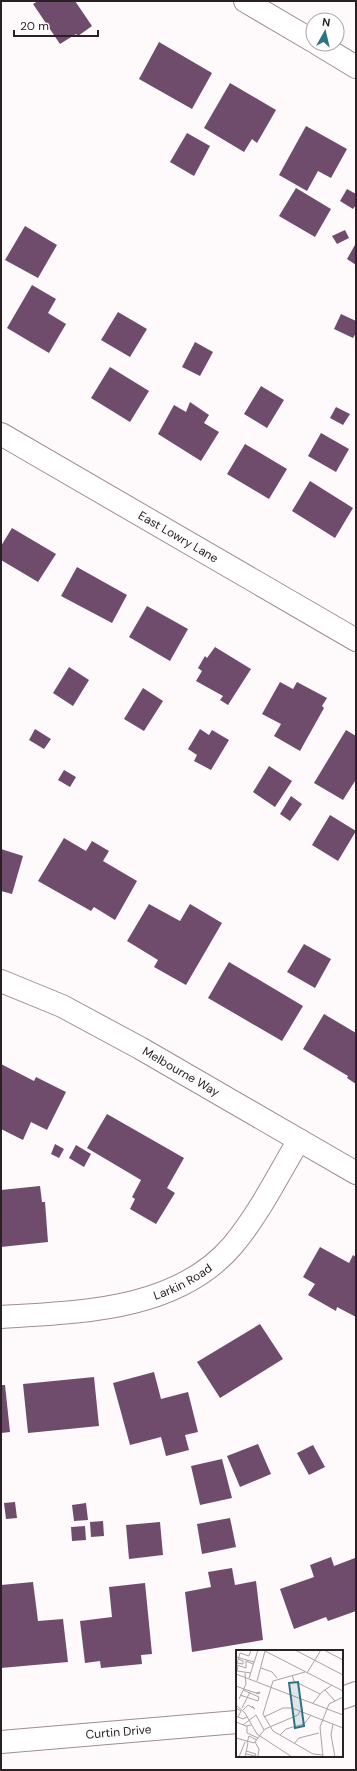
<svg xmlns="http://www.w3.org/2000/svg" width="357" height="1771" font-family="'DM Sans',sans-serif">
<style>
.building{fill:#6f4c6c}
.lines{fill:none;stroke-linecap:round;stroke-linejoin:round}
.street-casing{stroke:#a28c93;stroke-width:24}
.street{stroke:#fff;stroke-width:22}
.labels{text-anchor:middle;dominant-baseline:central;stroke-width:4;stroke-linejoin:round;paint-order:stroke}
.street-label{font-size:12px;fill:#2a2124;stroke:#fff}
.inset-road{fill:none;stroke:#a9a3a4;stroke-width:1}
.view{fill:#307484;fill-opacity:0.15;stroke:#307484;stroke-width:2}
.inset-edge{fill:none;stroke:#2a2124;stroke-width:2}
</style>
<rect width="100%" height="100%" fill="#fef9fa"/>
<!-- building -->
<path class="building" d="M38,1H75L92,26L78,36L76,34L60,44L33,4Z
M159,42L212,73L192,109L139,79Z
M230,83L276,110L257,143L252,139L244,152L204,128Z
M306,126L347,149L331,178L318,171L307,191L279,175Z
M187,133L210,146L194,176L170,162Z
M296,188L331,209L315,237L279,216Z
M347,189L356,194V205L353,209L340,201Z
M25,226L57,245L38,278L5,260Z
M345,230L349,238L337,244L332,236Z
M356,243V265L347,259Z
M32,285L56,299L48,313L66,324L49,353L7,328Z
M118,312L147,329L130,357L101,340Z
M341,314L356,321V333L353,338L334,329Z
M195,342L213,352L200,376L182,367Z
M110,367L149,391L130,422L91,398Z
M261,386L284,400L267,428L244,414Z
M190,402L209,415L204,423L219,432L201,461L158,434L174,405L186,412Z
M336,407L350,414L343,425L330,418Z
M321,433L349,449L336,472L308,456Z
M245,444L287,469L269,499L227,474Z
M310,481L353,508L335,538L292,511Z
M12,528L56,554L38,582L1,560V546Z
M77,567L127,595L112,623L61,596Z
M147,606L188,629L170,661L129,637Z
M215,647L251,669L228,705L220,700L223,696L196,681L202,671L198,668L205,656L207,658Z
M69,667L89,680L73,706L53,693Z
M280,682L293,689L297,682L327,698L322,706L324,708L300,751L274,736L281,724L262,714Z
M143,688L163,701L144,731L124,719Z
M35,729L51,739L44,749L29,740Z
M200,729L209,735L212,730L229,740L211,770L194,761L197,755L188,749Z
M346,730L356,736V782L355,781L343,800L314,783Z
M269,766L292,781L275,807L253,792Z
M64,770L76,777L70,787L58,780Z
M291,796L302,804L290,821L280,814Z
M330,815L356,831L338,861L312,845Z
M64,838L86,851L92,841L109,851L103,861L137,881L115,920L94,907L91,911L38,881Z
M1,849L23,856L12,894L1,891Z
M149,904L180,921L190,904L222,923L186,985L154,967L158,960L127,941Z
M304,944L331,959L315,988L287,972Z
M229,962L303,1006L282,1041L208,998Z
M324,1014L356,1033V1084L347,1078L348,1076L303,1049Z
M1,1064L34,1081L36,1077L66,1092L47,1130L31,1122L23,1140L1,1129Z
M107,1114L184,1158L167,1188L175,1193L156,1224L130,1209L135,1199L132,1197L141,1180L87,1148Z
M55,1144L64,1149L59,1158L51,1154Z
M76,1145L91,1154L84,1167L69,1158Z
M40,1186L42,1202H45L48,1242L1,1247V1190Z
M320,1247L349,1263L353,1255L356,1257V1317L337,1307L336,1311L308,1295L315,1284L303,1277Z
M260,1324L283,1359L220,1398L197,1362Z
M154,1372L161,1399L188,1392L198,1432L185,1435L189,1450L166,1456L161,1437L130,1445L113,1383Z
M94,1377L99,1426L28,1433L23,1384Z
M1,1385H5L10,1432L1,1433Z
M258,1444L271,1474L240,1487L227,1456Z
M313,1445L325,1467L309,1475L297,1453Z
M222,1459L232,1498L200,1505L191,1466Z
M15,1502L17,1518L6,1519L4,1503Z
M86,1503L88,1520L74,1521L72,1505Z
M230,1518L236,1547L202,1554L197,1524Z
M103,1521L104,1536L91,1537L90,1522Z
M160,1522L163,1555L129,1559L126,1525Z
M85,1526L86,1540L72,1541L71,1527Z
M331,1557L334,1566L355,1558L356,1611L328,1621L326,1617L294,1629L280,1589L314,1577L310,1565Z
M232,1568L235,1585L256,1581L263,1640L192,1652L185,1592L211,1587L208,1572Z
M33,1582L38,1621L63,1619L68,1662L1,1668V1585Z
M145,1583L152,1654L141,1655L142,1664L101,1668L100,1661L85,1663L80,1621L112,1617L109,1587Z"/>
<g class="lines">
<!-- street casing -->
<g class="street-casing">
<g id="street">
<path d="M245,1L313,41"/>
<path d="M318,44L356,67"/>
<path id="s1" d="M1,434L356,640"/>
<path id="s2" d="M1,981L62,1006L140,1048L356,1173"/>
<path id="s3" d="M1,1317C80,1312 177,1311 233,1245C259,1214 278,1175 299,1140"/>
<path d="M342,1698L356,1693"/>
<path id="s4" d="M1,1742L237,1722"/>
</g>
</g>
<!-- street -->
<use href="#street" class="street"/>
</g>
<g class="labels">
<!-- street labels -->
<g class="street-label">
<text stroke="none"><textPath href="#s1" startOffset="205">East Lowry Lane</textPath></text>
<text stroke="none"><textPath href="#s2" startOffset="202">Melbourne Way</textPath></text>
<text stroke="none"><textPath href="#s3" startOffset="187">Larkin Road</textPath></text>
<text stroke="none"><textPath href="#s4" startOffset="118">Curtin Drive</textPath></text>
</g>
</g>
<!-- overview -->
<g transform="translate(236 1650)">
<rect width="107" height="107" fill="#fef9fa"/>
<path class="inset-road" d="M27,0L107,41M59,0L107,25M88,0L107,10M0,7L18,12M1,13L7,14V11L2,9M1,15L10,18V11L17,14M2,16L1,21L15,23M0,17L4,3L13,6L15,0M25,18L36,22L41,28M69,22L37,31L27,64L37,81L77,104L87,105M71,23L85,0M0,24L107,65M56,25L58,31L84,44M13,28L22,0M21,31L29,1M0,36L8,39L23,44L24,42L20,43M89,40L99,51M4,45L22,51L23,47L7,40M3,49L10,34L9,23M77,53L86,42L96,35M0,55L9,63L21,84L56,107M0,58L5,61L2,67M6,58L14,42M7,60L12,55L19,59L16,56M0,66L7,69L11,67M28,67L47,58H56L107,78M0,72L10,76L15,75M97,74L95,85L99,107M7,75L20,65L28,80M11,76V83L22,88M44,85L50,79L68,74L75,65M0,88L18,93L29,79L62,65L64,61M19,92L23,99L22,106M11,93L13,86L21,90M58,94L63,88L83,83M10,104L19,106L20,104L10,101M3,107L9,92M9,107L12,93M87,107L84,77L93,54L107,47"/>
<path class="view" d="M62,32L68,76L59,78L53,33Z"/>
<rect width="107" height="107" class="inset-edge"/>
</g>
<!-- border -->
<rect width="357" height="1771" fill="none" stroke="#2a2124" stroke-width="4"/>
<!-- north arrow -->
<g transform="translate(325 32) rotate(8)"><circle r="19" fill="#ffffff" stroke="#aaa6a7"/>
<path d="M0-3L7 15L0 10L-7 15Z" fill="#307484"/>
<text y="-6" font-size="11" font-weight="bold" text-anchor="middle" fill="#2a2124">N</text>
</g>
<!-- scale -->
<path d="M14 30v6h84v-6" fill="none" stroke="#2a2124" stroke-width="2"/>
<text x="20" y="30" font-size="12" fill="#2a2124" stroke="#ffffff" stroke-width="3" paint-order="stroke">20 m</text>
</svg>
